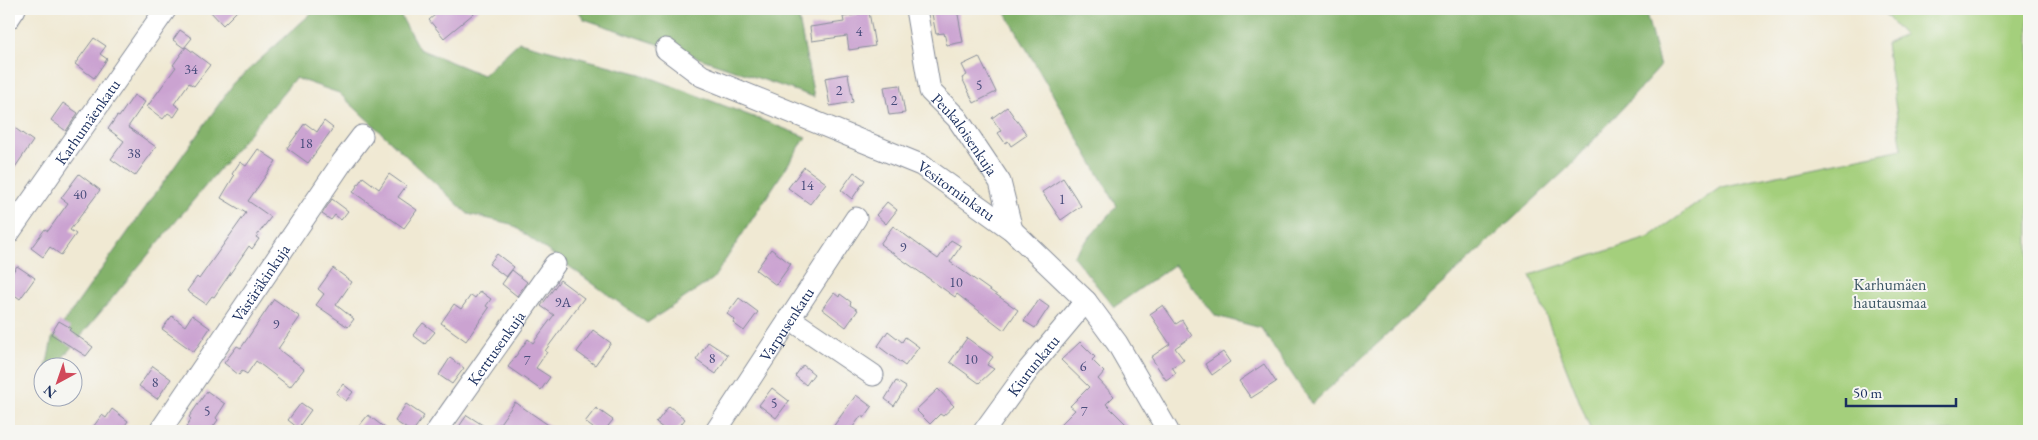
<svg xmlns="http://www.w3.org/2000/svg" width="2038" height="440" font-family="'EB Garamond',serif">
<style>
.green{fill:#a4cf7b;stroke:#607f6c}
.forest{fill:#83b26b;stroke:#4f7064}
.building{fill:#cba3d1}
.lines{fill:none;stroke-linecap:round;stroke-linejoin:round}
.minor-casing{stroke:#868c98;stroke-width:23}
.minor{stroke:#fff;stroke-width:21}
.labels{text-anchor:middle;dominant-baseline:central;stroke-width:4;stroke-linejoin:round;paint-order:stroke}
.number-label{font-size:14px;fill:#474c7b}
.street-label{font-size:16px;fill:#1b2f5e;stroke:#f6f6f2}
.park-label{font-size:16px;fill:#3d5765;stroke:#f6f6f2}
</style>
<rect width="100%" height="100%" fill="#f6f6f2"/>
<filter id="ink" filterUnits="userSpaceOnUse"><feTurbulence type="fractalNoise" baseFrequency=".02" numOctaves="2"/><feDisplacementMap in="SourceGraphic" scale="10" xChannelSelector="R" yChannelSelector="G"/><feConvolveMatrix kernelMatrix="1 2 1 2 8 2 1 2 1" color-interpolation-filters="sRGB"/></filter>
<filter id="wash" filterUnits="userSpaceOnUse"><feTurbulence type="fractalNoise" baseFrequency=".0096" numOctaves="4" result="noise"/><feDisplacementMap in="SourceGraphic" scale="20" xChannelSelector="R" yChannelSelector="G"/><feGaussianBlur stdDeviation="1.12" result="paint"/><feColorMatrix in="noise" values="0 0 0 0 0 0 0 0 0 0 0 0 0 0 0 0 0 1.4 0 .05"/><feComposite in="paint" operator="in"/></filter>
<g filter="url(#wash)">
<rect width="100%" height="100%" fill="#f0e9d3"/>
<!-- green -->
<path class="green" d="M1886,9H2029V431H1591L1530,275L1648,238L1721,187L1902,149L1886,44L1904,35L1883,12Z"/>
<!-- forest -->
<path class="forest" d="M316,9H397L419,49L483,75L519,42L641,74L806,137L713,279L647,323L511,224L468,214L339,93L295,78L55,367L46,368L52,339L234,83Z
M577,9H797L814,97L584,19Z
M1007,9H1645L1660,67L1568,168L1312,404L1261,328L1216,316L1174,265L1114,307L1073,256L1117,206L1007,15Z"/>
<g id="blocks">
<!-- building -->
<path class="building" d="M208,9H239L223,25Z
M432,9H479L444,38L429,20L436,14Z
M931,9H957L963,42L947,45L944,33L936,34Z
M869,12L875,46L849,50L847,36L812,41L810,27L844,22L843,17Z
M180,30L192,38L184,48L173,40Z
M94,38L106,46L100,54L107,59L94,78L75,64Z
M186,47L210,65L194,86L189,83L174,104L180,108L174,117L168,113L163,119L147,107L176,67L173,65Z
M979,57L996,92L974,103L962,78L967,75L962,65Z
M848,74L853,102L830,106L825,78Z
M900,85L905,113L889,115L884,87Z
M134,95L145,102L128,127L156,147L135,176L111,159L124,141L108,129L117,116L119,117Z
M63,103L78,113L66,131L51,120Z
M1007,107L1027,135L1011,146L1008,141L1005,143L998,133L1001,131L992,118Z
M324,121L333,128L308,163L287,148L305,123L317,132Z
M9,124L33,141L9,176Z
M258,149L276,161L248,201L271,217L256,237L259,239L252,249L249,246L214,297L212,296L206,304L187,291L197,277L199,279L246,213L221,198L234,176L232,174L240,162L246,166Z
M804,167L826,183L810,204L788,188Z
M854,172L865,180L852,199L841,190Z
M79,174L100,190L70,230L76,234L61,255L50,247L43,257L31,248L45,229L48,231L68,203L61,198Z
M389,174L406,186L398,197L417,210L404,228L353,192L363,177L379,189Z
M1063,178L1081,206L1061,220L1042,192Z
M332,199L348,211L341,220L335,215L331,220L322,214Z
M887,202L897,210L886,224L876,215Z
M893,226L938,259L951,240L961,246L950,262L1018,310L1004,330L957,294L955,297L880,244Z
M771,249L791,264L776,285L756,270Z
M497,254L514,267L506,277L489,264Z
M17,266L35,278L20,299L9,291V277Z
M333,268L352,282L336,305L354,319L348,327L316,305L324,294L318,289Z
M512,270L527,282L517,296L502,284Z
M560,280L584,298L545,351L547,352L536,368L550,377L541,390L508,367L528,339L533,343L554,315L541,306Z
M480,291L491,299L486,306L489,308L466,341L441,323L454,304L461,309L471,295L475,298Z
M834,293L839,297L840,294L851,302L850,305L858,310L846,327L822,309Z
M739,298L758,312L744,331L733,323L735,320L727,314Z
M274,299L300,317L278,349L304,369L290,387L256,361L247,374L242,371L239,375L224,363L237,346L241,348Z
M1039,300L1049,307L1035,328L1024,321Z
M1163,305L1176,324L1182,320L1192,336L1175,348L1184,360L1172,367L1176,373L1166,380L1151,357L1170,344L1150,314Z
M192,315L210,328L194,352L162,329L172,316L185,326Z
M59,321L71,328L69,330L93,347L86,356L51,334Z
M423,323L435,332L425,344L413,335Z
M593,330L611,343L595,365L577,352Z
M888,331L902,342L905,337L919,347L905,366L878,346Z
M967,338L993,357L987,365L994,369L979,383L950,362Z
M708,342L728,355L716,374L696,360Z
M1080,342L1095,357L1092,360L1104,372L1098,379L1114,396L1106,404L1133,431H1054L1075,410L1070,406L1089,387L1061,360Z
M1223,352L1230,362L1212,375L1205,364Z
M450,358L464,368L452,384L439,375Z
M1264,364L1276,382L1251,398L1239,381Z
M803,365L814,374L806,385L795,376Z
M153,366L171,379L157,399L139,386Z
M896,381L906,387L894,406L885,399Z
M343,384L353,392L346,401L336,393Z
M772,388L789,401L776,418L759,405Z
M938,389L954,406L943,416L940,414L930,424L916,410Z
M207,391L225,404L216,418L218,420L210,431H193L186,427L191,419L189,417Z
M856,395L872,407L864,418L861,416L850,431H830Z
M515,402L557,431H505L498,426Z
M301,403L311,410L298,428L288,420Z
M406,404L424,416L413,431H410L395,421Z
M669,406L685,419L676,431H667L656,423Z
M596,408L613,420L604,431H597L585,422Z
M112,409L128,421L121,431H90L102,415L106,418Z
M368,415L389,431H355Z
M467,415L492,431H456Z"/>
</g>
</g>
<g filter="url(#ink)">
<use href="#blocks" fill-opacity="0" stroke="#868c98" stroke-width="1"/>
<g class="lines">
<!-- minor casing -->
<g class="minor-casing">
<g id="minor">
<path id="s1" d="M916,9L930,91L957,118L1000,182L1012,230"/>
<path d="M9,18L15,9"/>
<path id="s2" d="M666,49L702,76L921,165L1012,230L1086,301L1117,343L1168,431"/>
<path id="s3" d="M9,233L166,9"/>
<path d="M789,318L873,375"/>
<path id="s4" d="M160,431L343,161L362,136"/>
<path id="s5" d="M437,431L555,264"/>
<path id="s6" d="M716,431L856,218"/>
<path id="s7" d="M984,431L1029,369L1086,301"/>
</g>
</g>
<!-- minor -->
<use href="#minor" class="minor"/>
</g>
</g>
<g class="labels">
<!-- number labels -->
<g class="number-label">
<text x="859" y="31">4</text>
<text x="191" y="69">34</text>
<text x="979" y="85">5</text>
<text x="839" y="90">2</text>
<text x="894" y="100">2</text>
<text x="306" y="143">18</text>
<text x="134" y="153">38</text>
<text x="807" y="185">14</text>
<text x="80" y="194">40</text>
<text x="1062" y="199">1</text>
<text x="903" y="247">9</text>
<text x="956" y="282">10</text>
<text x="563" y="302">9A</text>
<text x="276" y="324">9</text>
<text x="712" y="358">8</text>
<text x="971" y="359">10</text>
<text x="527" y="360">7</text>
<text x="1083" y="366">6</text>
<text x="155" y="382">8</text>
<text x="774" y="403">5</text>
<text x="207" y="411">5</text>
<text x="1084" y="411">7</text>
</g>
<!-- street labels -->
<g class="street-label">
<text stroke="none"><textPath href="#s3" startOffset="136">Karhumäenkatu</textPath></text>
<text stroke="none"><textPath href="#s1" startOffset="139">Peukaloisenkuja</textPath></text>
<text stroke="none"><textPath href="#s2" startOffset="325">Vesitorninkatu</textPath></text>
<text stroke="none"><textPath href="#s4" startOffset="179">Västäräkinkuja</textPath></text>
<text stroke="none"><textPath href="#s6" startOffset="128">Varpusenkatu</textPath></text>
<text stroke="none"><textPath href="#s5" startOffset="102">Kerttusenkuja</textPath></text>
<text stroke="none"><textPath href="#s7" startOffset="82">Kiurunkatu</textPath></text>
</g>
<!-- park labels -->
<g class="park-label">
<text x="1890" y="284">Karhumäen<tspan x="1890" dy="18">hautausmaa</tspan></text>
</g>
</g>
<!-- margin -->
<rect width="2038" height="440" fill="none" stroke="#f6f6f2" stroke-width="30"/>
<!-- north arrow -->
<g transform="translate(58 382) rotate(220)"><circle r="24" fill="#f6f6f2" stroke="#9ea6b7"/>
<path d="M0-4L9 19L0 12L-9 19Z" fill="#d1495b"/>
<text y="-8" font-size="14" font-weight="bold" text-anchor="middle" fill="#1b2f5e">N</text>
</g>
<!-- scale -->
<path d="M1846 398v8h110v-8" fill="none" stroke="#1b2f5e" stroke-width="2.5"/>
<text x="1853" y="398" font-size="15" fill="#1b2f5e" stroke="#f6f6f2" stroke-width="4" paint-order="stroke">50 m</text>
</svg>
